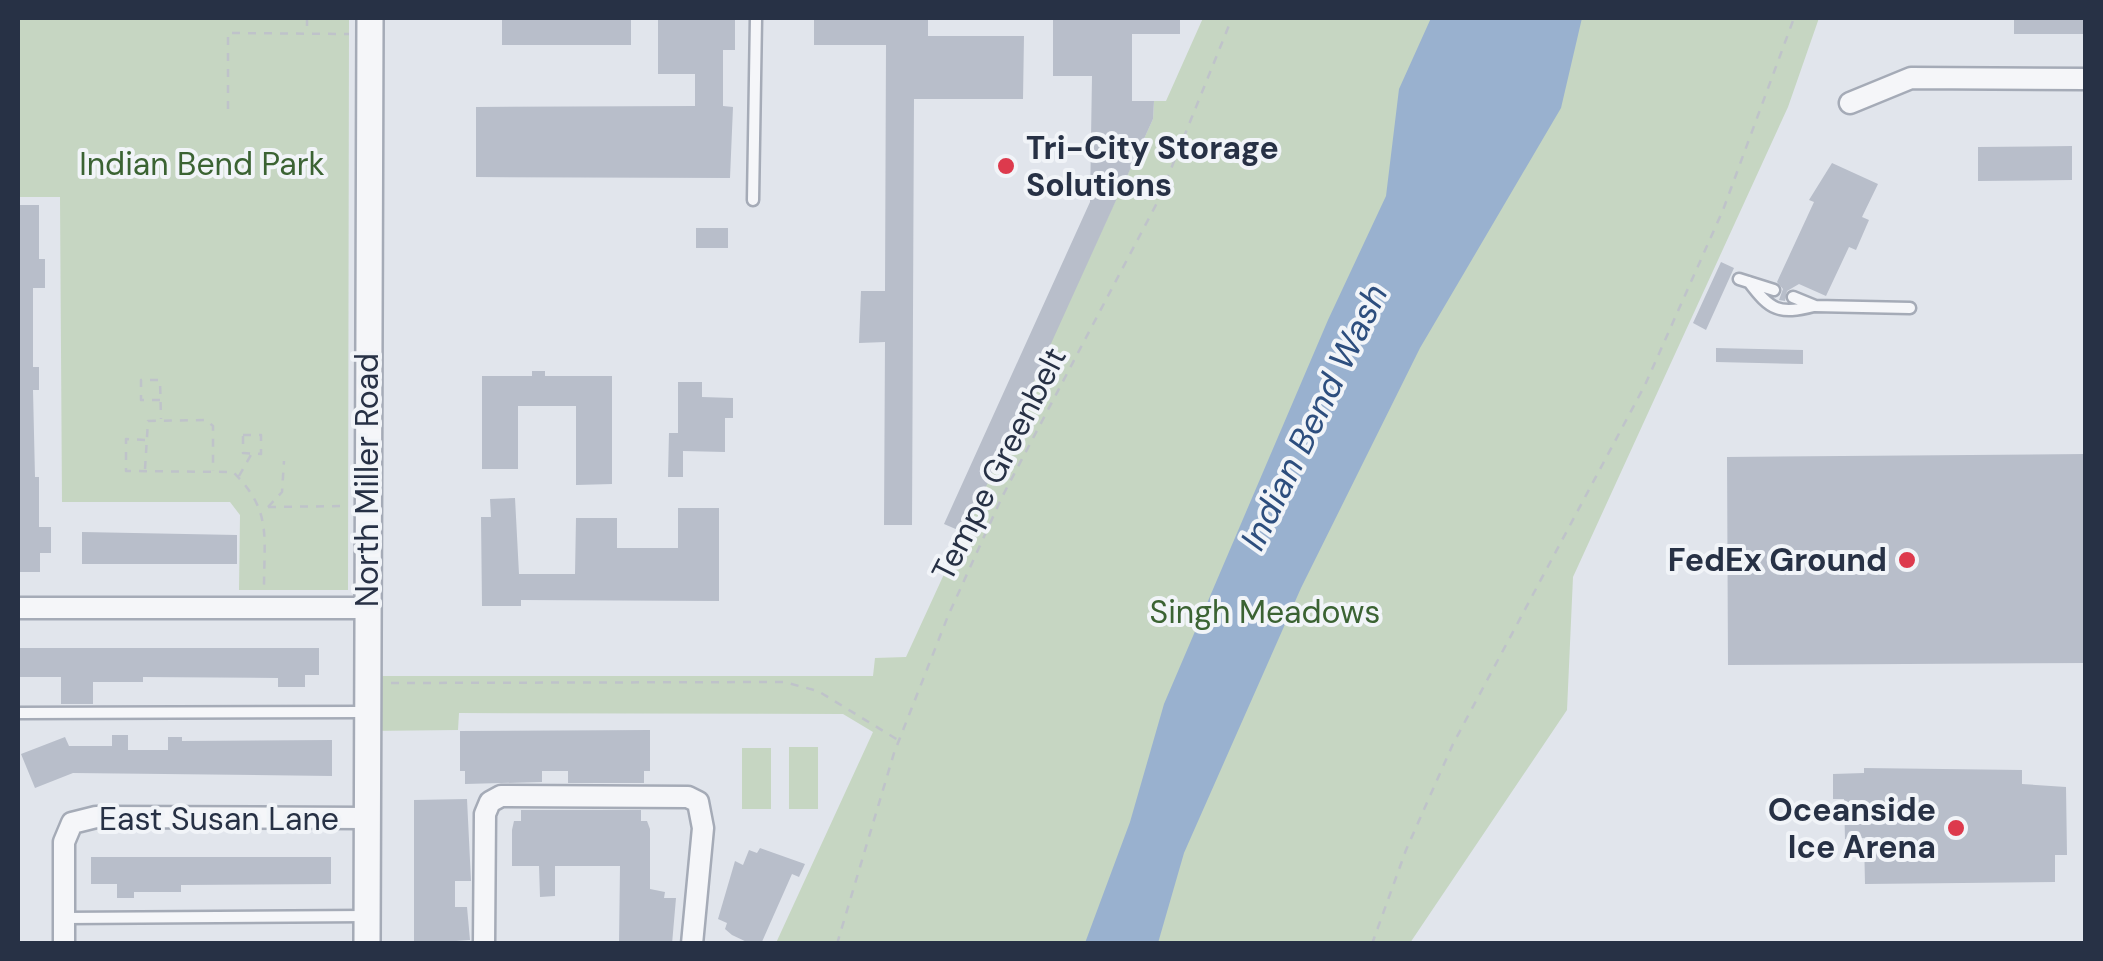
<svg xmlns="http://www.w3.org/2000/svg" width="2103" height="961" font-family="'DM Sans',sans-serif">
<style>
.green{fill:#c6d6c2}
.water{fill:#99b1cf}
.building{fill:#b8beca}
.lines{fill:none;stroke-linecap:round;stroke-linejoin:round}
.service-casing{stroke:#a5abb7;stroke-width:15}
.minor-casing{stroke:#a5abb7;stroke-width:25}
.tertiary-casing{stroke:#a5abb7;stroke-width:30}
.path{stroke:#bfc3ca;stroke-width:2.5;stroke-dasharray:8 8;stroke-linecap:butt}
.service{stroke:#f5f6f9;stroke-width:10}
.minor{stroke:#f5f6f9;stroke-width:20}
.tertiary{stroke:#f5f6f9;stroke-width:25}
.poi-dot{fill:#dd3a4d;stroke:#f1f4f8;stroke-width:4}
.labels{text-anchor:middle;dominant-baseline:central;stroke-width:8;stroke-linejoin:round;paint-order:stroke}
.poi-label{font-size:32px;font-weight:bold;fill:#273145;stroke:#f1f4f8;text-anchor:end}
.park-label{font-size:32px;fill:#3b6333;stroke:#f1f4f8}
.street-label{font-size:32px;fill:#273145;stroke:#f1f4f8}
.water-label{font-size:35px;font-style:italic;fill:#2d4e7e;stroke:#f1f4f8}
</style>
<rect width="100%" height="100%" fill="#e1e5ec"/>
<!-- green -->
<path class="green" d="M18,18H349L348,590H239L240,515L230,502H62L60,197H18Z
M1203,18H1819L1788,107L1573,577L1567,710L1410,943H776L873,732L843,714L459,713L458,730L367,731L366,676H873L875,658L906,657L1153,119L1154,101H1166Z
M789,747H818V809H789Z
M742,748H771V809H742Z"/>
<!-- water -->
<path class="water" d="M1431,18H1582L1561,108L1420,348L1301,588L1184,853L1158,943H1085L1130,822L1164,704L1328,320L1386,196L1399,89Z"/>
<!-- building -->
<path class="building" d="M502,18H631V45H502Z
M658,18H735V50H723V106L733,107L730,178L476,177V107L695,106V74H658Z
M814,18H928V36H1024L1023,99H914L912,525H884L885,342L859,343L861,291H885L886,45H814Z
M1053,18H1180V34H1132V101H1154L1153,119L965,533L944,524L1090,202L1092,76H1053Z
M2014,18H2086V34H2014Z
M2072,146V180L1978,181V147Z
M1832,163L1878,184L1862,217L1869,220L1856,250L1849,247L1826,296L1799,284L1787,291L1785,301L1779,300L1783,289L1777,282L1814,202L1809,200Z
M18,205H39V259H45V288H33V367H39V390H33L35,477H39V527H51V553H40V572H18Z
M696,228H728V248H696Z
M1721,262L1734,268L1706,330L1693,323Z
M1716,348L1803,350V364L1716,362Z
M532,371H545V376H612V484L576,485V406H518V469H482V376H532Z
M678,382H702V397L733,398V418H725V452L683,451V477H668L669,433H678Z
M2086,454V663L1728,665L1727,457Z
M515,498L519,574H575L576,518H617V548H678V508H719V601L521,600V606H482L481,517H491L490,499Z
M82,532L237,535V564H82Z
M18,648H319V675H305V687H278V678L143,677V682H93V704H61V677H18Z
M650,730V771H644V783H568V771H542V782L465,784V771H460V731Z
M112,735H128V750H168V737H182V741L332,740V776L73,773L35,788L21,754L65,737L69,746H112Z
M1864,768L2022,770V784L2066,787L2067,855H2055V882L1865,884L1864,838L1845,839L1844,799H1833V774L1864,773Z
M467,799L471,881H455V907H467L470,940L414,944V800Z
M521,810H641V821H647L650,829V889L665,892L664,898H676L672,944H619L620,866H555V896L540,897L539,866H512V830L514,821H521Z
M760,848L805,864L799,877L792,874L761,944H751L732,935L725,929L727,923L718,919L735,861L743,865L749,850L757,853Z
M91,857H331V884L181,885V892H134V898H117V884H91Z"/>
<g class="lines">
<!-- service casing -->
<g class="service-casing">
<path id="service" d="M753,200L756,18
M1739,279L1774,290
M1749,282C1770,310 1779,315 1814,306
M1793,297L1815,306L1910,308
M18,713L365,712
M64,918L367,916"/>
</g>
<!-- minor casing -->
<g class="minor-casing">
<path id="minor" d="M1850,103L1911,78L2086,79
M18,608H366
M64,944V842L72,823L96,817L366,818
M484,944L485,814L490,802L501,796L688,797L698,802L703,828L692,944"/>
</g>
<!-- tertiary casing -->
<g class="tertiary-casing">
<path id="tertiary" d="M367,944L370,18"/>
</g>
<!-- path -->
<path class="path" d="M307,18V32
M228,109V33L349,34
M160,400H141V380H160L161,419
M243,435H261V454L243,453Z
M145,440L126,439V471L233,472C272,510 264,536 264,588
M145,469L148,421L206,420L213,426V471
M239,476L252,453
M268,507L347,506
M268,507L282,492L284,461
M391,683L784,682L818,691L898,740
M837,944L894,753L948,616L1002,497L1158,201L1232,18
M1372,944L1406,850L1453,744L1645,385L1723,210L1794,18"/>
<!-- service -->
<use href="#service" class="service"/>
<!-- minor -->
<use href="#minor" class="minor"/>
<!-- tertiary -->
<use href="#tertiary" class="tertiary"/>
</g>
<!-- markers -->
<g class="poi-dot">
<circle cx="1006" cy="166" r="10"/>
<circle cx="1907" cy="560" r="10"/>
<circle cx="1956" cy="828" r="10"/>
</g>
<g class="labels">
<!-- poi labels -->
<g class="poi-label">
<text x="1026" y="148" text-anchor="start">Tri-City Storage<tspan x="1026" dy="37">Solutions</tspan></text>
<text x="1887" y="560">FedEx Ground</text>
<text x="1936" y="810">Oceanside<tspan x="1936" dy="37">Ice Arena</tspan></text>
</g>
<!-- park labels -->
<g class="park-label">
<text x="202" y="164">Indian Bend Park</text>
<text x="1265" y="612">Singh Meadows</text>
</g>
<!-- street labels -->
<g class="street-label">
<text transform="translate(999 464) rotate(-63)">Tempe Greenbelt</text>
<text transform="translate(367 480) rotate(-90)">North Miller Road</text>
<text x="219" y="819">East Susan Lane</text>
</g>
<!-- water labels -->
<g class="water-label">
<text transform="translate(1314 417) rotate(-64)">Indian Bend Wash</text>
</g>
</g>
<!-- border -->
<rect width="2103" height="961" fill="none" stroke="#273145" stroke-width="40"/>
</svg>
